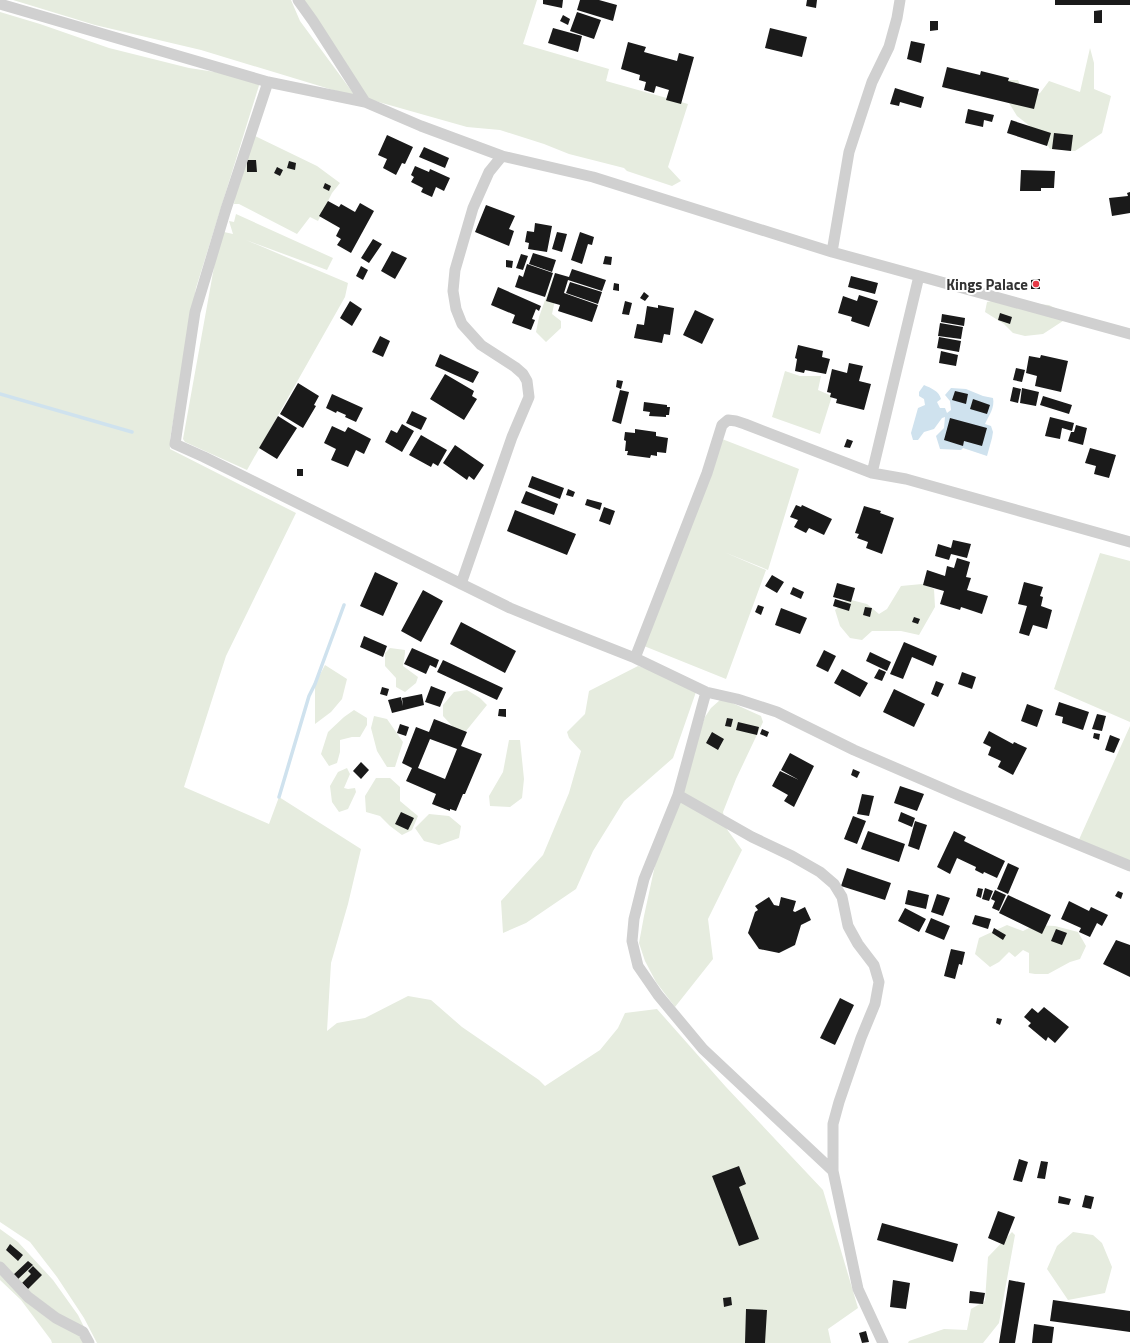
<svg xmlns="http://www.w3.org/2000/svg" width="1130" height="1343" font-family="'Titillium Web',sans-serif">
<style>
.green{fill:#e6ecdf}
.water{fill:#cfe2ee}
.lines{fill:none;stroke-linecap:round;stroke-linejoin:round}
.stream{stroke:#cfe2ee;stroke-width:3.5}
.building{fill:#1a1a1a;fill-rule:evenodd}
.minor{stroke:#d0d0d0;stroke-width:11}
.poi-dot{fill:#e63946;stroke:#fff;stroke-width:1.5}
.labels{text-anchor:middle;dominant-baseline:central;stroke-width:4;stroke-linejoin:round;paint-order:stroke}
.poi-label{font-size:15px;font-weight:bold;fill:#333;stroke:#fff;text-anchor:end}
</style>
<rect width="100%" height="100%" fill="#fff"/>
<!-- green -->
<path class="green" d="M13,0H291L300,21L356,97L201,50L95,25Z
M300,0H537L523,44L609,69L606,81L688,104L668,167L681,181L672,186L627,171L624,168L569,154L544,144L500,130L467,127L368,99Z
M0,12L40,24L109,48L189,68L261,79L196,288L170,439V449L296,513L226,656L184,787L269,824L279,797L361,849L348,904L331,963L327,1031L337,1023L365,1018L408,996L431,1000L462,1027L539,1080L545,1086L600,1050L618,1028L625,1013L657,1009L726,1087L823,1190L858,1308L828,1329L831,1343H97L84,1318L57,1277L30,1242L0,1222Z
M1090,48L1094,63V89L1111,96L1102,133L1075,151L1050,149L1040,134L1017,116L1001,90L1005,80H1018L1025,97L1040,93L1049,81L1080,92Z
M253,135L317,166L340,183L332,193L318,221L310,217L297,234L239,204H234L235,197Z
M236,214L333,258L327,270L246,240L348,283L345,297L247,470L185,442L183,439L216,256L224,232L233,234L229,221L234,222Z
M560,277L552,314L561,321V328L546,342L536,332L539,317L553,278Z
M1004,298L1035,304L1049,305L1063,312L1066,319L1043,334L1025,336L1013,333L1004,324L985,312L987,302Z
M785,371L800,376H821L818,390L832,396L820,434L772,417Z
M722,439L799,469L768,570L724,552L766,570L726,679L644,646Z
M1100,553L1130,561V722L1054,689Z
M922,584L934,589L935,607L919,635L901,631H872L862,640L850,638L840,626L835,610L847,599L867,604L879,614L887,609L901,586Z
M390,648L405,650V653L403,666L418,677L416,683L405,692L396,687V678L385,666V653Z
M325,665L347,679L342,699L331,712L315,724V684Z
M638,666L681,680L696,692L673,758L624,801L593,851L576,889L526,923L503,933L501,901L543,855L569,793L581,751L569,738L567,732L585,714L589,691Z
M467,690L480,698L487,705L466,731L454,728L443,716V705L454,692Z
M720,700L730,702L761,716L763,722L736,779L723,812L726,828L742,850L708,919L713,959L675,1007L656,982L645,961L639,943L644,916L657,856L705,717L711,708Z
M354,710L367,718V725L360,737H352L340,740V752L337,763L329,766L321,754L328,732L344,717Z
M374,716L387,719L403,742L395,767H387L377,751L371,728Z
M1130,726V868L1077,844Z
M509,740H520L524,779L522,798L510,807L490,806L489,796L503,772Z
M347,768L350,774L344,788L348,789L355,788L356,792L348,809L339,812L332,802L330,786L338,772Z
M376,778H390L400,787V801L418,816L412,830L402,835L390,826L380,816L366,812L365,796Z
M429,814L449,816L461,826L459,838L439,845L424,841L415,828Z
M1007,925L1023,931L1035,925L1055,926L1078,932L1086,946L1080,959L1070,962L1048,974H1035L1029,973V953L1023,950L1015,957L1009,952L999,962L990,967L975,954L979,938Z
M0,1229L18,1242L53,1280L78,1315L92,1343H52L51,1340L21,1300L0,1280Z
M1012,1232L1015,1235L999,1323L983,1343H908L909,1341L944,1329L967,1330L971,1309L985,1301L988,1257Z
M1073,1232L1093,1235L1102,1243L1112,1267L1105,1293L1068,1300L1047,1269L1057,1246Z"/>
<!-- water -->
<path class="water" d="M924,385C931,388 939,391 941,399L937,402L940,408H945L947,413L951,410L950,401L945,395L951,388L966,389L983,396L993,398C995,408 989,415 985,424L991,426L993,432L992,438L987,456L963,448L961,450L940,449L936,436L944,428L945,417L942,418L934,429L924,432L918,440H913L911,433L918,408L925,405L924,399L919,396V392Z"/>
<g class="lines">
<!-- stream -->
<path class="stream" d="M0,394L132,432
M279,797L309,696L315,684L344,605"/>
</g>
<!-- building -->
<path class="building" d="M543,0H563L562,8L543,4Z
M580,0H599L617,5L613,21L577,10Z
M807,0H817L816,8L806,6Z
M1055,0H1130V5H1055Z
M1102,10V23H1094V11Z
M577,12L601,20L594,39L570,31Z
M563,15L570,19L568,25L560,21Z
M930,21H938V30L930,31Z
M553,28L582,36L578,52L548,43Z
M770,28L807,37L802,57L765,48Z
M911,41L925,44L921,63L907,59Z
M628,42L646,47L644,52L677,61L679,53L694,57L681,104L666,100L669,90L656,86L654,93L644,90L646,82L639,80L640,75L621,69Z
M947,67L980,75L981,71L1009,78L1008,81L1039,89L1034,109L942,87Z
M895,88L924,97L921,108L900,102L899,106L890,104Z
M968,109L994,115L992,122L984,120L983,127L965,123Z
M1011,120L1051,133L1047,146L1007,133Z
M1054,133L1073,135L1071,151L1052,149Z
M387,135L413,147L405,164L402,163L396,175L383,168L387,159L378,155Z
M424,147L449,158L445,168L419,157Z
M247,160H256L257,172H247Z
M289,161L296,163L295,170L287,168Z
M415,166L429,172L430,169L450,178L444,191L436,187L432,197L421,192L423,188L411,182L414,177L411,175Z
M277,167L283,170L280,176L274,173Z
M1021,170L1055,171L1054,188H1041V191H1020Z
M325,183L331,186L329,191L323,188Z
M1130,192V213L1112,216L1109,198L1128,196L1127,193Z
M328,201L339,207L341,204L355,212L360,203L374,211L351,253L337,245L341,239L336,236L340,228L319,216Z
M486,205L515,216L509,229L514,231L509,246L475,232Z
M535,223L552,226L547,252L528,249L529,243L525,242L527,231L534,232Z
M557,232L567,234L562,252L552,249Z
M580,232L594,237L592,245L588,244L582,264L571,260Z
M373,239L382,244L369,263L361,258Z
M392,251L407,258L395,279L381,271Z
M533,253L556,260L552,272L529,264Z
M521,254L528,256L523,270L516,268Z
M605,256L612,257L611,265L603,264Z
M506,260L513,261L512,268L506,267Z
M527,264L553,273L545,297L515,287L519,275L523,277Z
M361,266L368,270L363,280L356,276Z
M572,269L606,280L602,291L568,280L564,293L598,305L592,322L558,311L560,305L546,301L555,273L569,277Z
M851,276L878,283L875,294L848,287Z
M1040,279V289H1031V280Z
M570,282L602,292L598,304L566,293Z
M614,283L619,284V291L613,290Z
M498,287L541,306L539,311L536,309L532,319L535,320L531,330L512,323L515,315L491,305Z
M644,292L649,296L645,301L640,298Z
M859,295L878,301L869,327L851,321L852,317L838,313L843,296L857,301Z
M350,301L362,309L352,326L340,318Z
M625,301L632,303L629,315L622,314Z
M658,305L674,308L670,335L664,334L662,343L634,338L637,324L644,325L647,306L658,308Z
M695,310L714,319L702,344L683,335Z
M1000,313L1012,317L1010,324L998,320Z
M942,314L965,318L964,326L941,322Z
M940,323L963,327L961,339L938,336Z
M380,336L390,341L383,357L372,352Z
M939,337L961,341L959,352L937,348Z
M798,345L823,351L822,357L830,359L826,374L805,370L804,373L795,371L797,359L795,358Z
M941,351L958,355L956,366L939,363Z
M440,354L479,372L473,383L435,366Z
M1041,355L1068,361L1061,392L1035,386L1037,376L1026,373L1029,356L1040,358Z
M849,363L863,366L859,381L871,384L864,410L836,403L837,399L830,397L831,393L827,392L832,369L847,373Z
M1016,368L1025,370L1022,382L1013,380Z
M445,374L474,391L472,396L477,399L464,420L430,399Z
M617,380L623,381L621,389L616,387Z
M298,383L319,396L314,405L316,406L303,428L280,414Z
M1013,387L1021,389L1018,403L1010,401Z
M1022,388L1039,392L1036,406L1020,403Z
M620,390L629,392L621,424L612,421Z
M955,391L968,394L966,404L952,400Z
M332,394L363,408L356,422L345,417L346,415L337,411L336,413L326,408Z
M1043,396L1072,405L1069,414L1040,405Z
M973,399L990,405L987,414L970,409Z
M644,402L667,405V407H670L669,415H666V417L649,416L650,412L643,411Z
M412,411L427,418L421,430L406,423Z
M278,416L297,428L277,459L259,448Z
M1050,417L1074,423L1072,431L1062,428L1060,439L1045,436Z
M950,418L987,428L982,446L964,441L963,446L944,440Z
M402,424L414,431L402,452L385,442L391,430L397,433Z
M1076,425L1087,428L1083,445L1068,441L1071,432H1074Z
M332,426L345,432L348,427L371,439L364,454L356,450L348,467L331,460L336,449L324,443Z
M635,429L656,432V436L668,438L666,453L657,452V456L651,455L650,458L627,455L628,451H625L626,441L624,440L625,432L635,433Z
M421,435L447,450L438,466L433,463L431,467L409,455Z
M847,439L853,441L850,448L844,447Z
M455,445L484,465L474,480L469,476L467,480L443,463Z
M1090,448L1116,455L1109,478L1094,474L1096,466L1085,463Z
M297,469H303V476H297Z
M532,476L564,488L560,499L528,487Z
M568,489L575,492L573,497L566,495Z
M526,491L558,504L554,515L521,503Z
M587,499L602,503L600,510L585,505Z
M796,505L801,507L802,505L832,519L824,535L809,528L806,533L794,527L798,520L790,517Z
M864,506L881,511L880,513L894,518L882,554L866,548L868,542L857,538L859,534L855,533Z
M604,507L615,511L610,525L599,521Z
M515,510L576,534L567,555L507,531Z
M953,540L971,544L967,558L951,554L949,560L935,556L938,544L951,548Z
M957,558L970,562L966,577L971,578L967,590L988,596L982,614L961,607L960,610L940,604L944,591L923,585L927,570L945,576L947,566L954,568Z
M375,572L398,583L383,616L360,606Z
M772,575L784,582L777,593L765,586Z
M1024,582L1043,587L1040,596L1043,597L1041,606L1052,610L1047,629L1033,625L1029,636L1019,633L1027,606L1018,604Z
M837,583L855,588L851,602L833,597Z
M793,587L804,592L801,599L790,594Z
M423,590L443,601L421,642L401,631Z
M835,599L851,604L849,611L833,606Z
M758,605L764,607L761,615L755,612Z
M865,607L872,608L870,617L863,615Z
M781,608L807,618L800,634L775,625Z
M914,617L920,619L918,624L912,622Z
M461,622L516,651L505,673L450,644Z
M364,636L387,646L383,657L360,647Z
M904,642L937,656L933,666L912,657L903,679L890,674Z
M412,648L439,660L436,668L430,665L426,674L404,664Z
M824,650L836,656L828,672L816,666Z
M870,652L891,662L887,671L866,661Z
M443,660L503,688L497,700L437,672Z
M842,669L868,683L860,697L834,683Z
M879,669L886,672L882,681L874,678Z
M962,672L976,677L972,689L958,684Z
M936,681L944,684L938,697L931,694Z
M431,686L446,692L440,707L425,702Z
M382,687L389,689L387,696L380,694Z
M894,689L925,704L914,727L883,712Z
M422,694L424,705L392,713L388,700L401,697L403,706L402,698Z
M1059,702L1089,712L1083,730L1062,723L1063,717L1055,715Z
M1027,704L1043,710L1037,727L1021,721Z
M499,709H506V717L498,716Z
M1097,714L1106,716L1102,731L1092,729Z
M727,718L733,719L731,727L725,726Z
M434,719L467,732L461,746L482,754L465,794H463L456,811L450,809V811L432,804L436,794L406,781L412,768L402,763L416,727L429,732ZM430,739L457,749L445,779L418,768Z
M738,722L759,727L757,735L736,730Z
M400,724L409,727L406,736L397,733Z
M762,729L769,732L767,737L760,734Z
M989,731L1013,744L1014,742L1027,748L1013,775L998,767L1001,761L988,755L991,747L983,743Z
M712,732L724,739L718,750L706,743Z
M1094,733L1100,734L1099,740L1093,738Z
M1110,735L1120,739L1114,753L1105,750Z
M790,753L814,766L794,807L784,801L788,795L772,786L780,771L799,780L781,770Z
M361,762L369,770L361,779L353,771Z
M853,769L860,772L857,778L851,775Z
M900,786L924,794L917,811L894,803Z
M862,794L874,796L869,816L857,814Z
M401,812L414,818L408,830L395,824Z
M901,812L915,818L912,827L898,821Z
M853,816L866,821L857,844L844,839Z
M915,821L927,825L919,850L908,846Z
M868,831L905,844L899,862L861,849Z
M954,831L966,837L964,841L1005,861L997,878L984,872L983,874L975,870L976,867L957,858L950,874L937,867Z
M1008,863L1019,868L1008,894L997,889Z
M847,868L891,883L885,900L841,886Z
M978,888L983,889L981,898L976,896Z
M985,888L993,891L989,901L982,899Z
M908,890L929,895L926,909L905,904Z
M995,890L1006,895L999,911L992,908L995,901L991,899Z
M1118,891L1123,893L1121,899L1115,896Z
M937,894L950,898L943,916L931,912Z
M1008,895L1051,915L1042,934L999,913Z
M769,897L774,905L779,906L781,897L796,901L793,911L795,912L805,907L811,920L801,925L795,945L779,953L759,949L748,933L755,912L758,910L755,906Z
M1069,901L1089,911L1091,907L1108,915L1102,926L1097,923L1090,937L1079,932L1081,928L1061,919Z
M905,908L926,919L919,932L898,921Z
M975,915L991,919L988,929L972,924Z
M931,918L950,926L944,940L925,932Z
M994,928L1006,935L1003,940L992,933Z
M1056,929L1067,933L1062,945L1051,941Z
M1116,940L1130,945V977L1103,964Z
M951,949L965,952L962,965L959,964L955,979L944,976Z
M840,998L854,1005L835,1045L820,1038Z
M1044,1007L1069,1027L1055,1043L1048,1037L1046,1041L1028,1026L1031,1023L1024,1017L1032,1008L1038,1013Z
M997,1018L1002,1019L1000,1025L996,1023Z
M1019,1159L1028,1162L1022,1182L1013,1180Z
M1041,1161L1048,1162L1045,1179L1037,1178Z
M739,1166L746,1184L739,1187L759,1239L739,1246L712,1176Z
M1085,1195L1094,1197L1091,1209L1082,1207Z
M1059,1196L1071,1199L1069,1205L1058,1203Z
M998,1211L1015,1217L1004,1245L988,1238Z
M882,1223L958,1244L953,1262L877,1240Z
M10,1244L23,1255L18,1261L6,1250Z
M28,1261L33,1265L17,1280L12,1276Z
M33,1266L42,1275L28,1289L22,1283L31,1274L28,1271Z
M893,1280L910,1283L906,1309L890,1307Z
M1009,1280L1025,1283L1015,1343H999Z
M970,1291L985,1293L983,1304L969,1303Z
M731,1297L732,1305L724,1307L723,1298Z
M1053,1300L1130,1311V1332L1050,1321Z
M746,1309L767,1310L765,1343H745Z
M1034,1324L1054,1327L1052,1343H1032Z
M866,1331L869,1342L862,1343L859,1333Z"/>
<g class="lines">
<!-- minor -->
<path class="minor" d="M298,0L313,21L365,102
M0,4L268,82L365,102L421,126L502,156L593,177L832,252L1130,334
M268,82L226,209L195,312L175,444L204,457L510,608L554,626L635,658L706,692L737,699L777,712L854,750L958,795L1130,866
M832,252L849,152L872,82L889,47L897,18L900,0
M872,473L919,276
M461,584L512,437L529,397L527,381L523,374L515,367L481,345L462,324L456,309L453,291L455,270L473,208L489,172L502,156
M635,658L707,473L722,425L728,420L736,421L745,424L872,473L906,479L1130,542
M706,692L678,795L644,879L634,919L632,941L638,966L658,995L703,1049L833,1171L858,1289L883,1343
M678,795L752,837L792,856L820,872L834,884L842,897L848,926L858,944L874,965L879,982L875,1004L861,1038L839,1102L833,1124V1171
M0,1267L28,1297L56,1318L83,1332L89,1343"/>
</g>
<!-- markers -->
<circle class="poi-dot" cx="1036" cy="284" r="4"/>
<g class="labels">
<!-- poi labels -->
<g class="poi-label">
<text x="1028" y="284">Kings Palace</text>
</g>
</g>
</svg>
